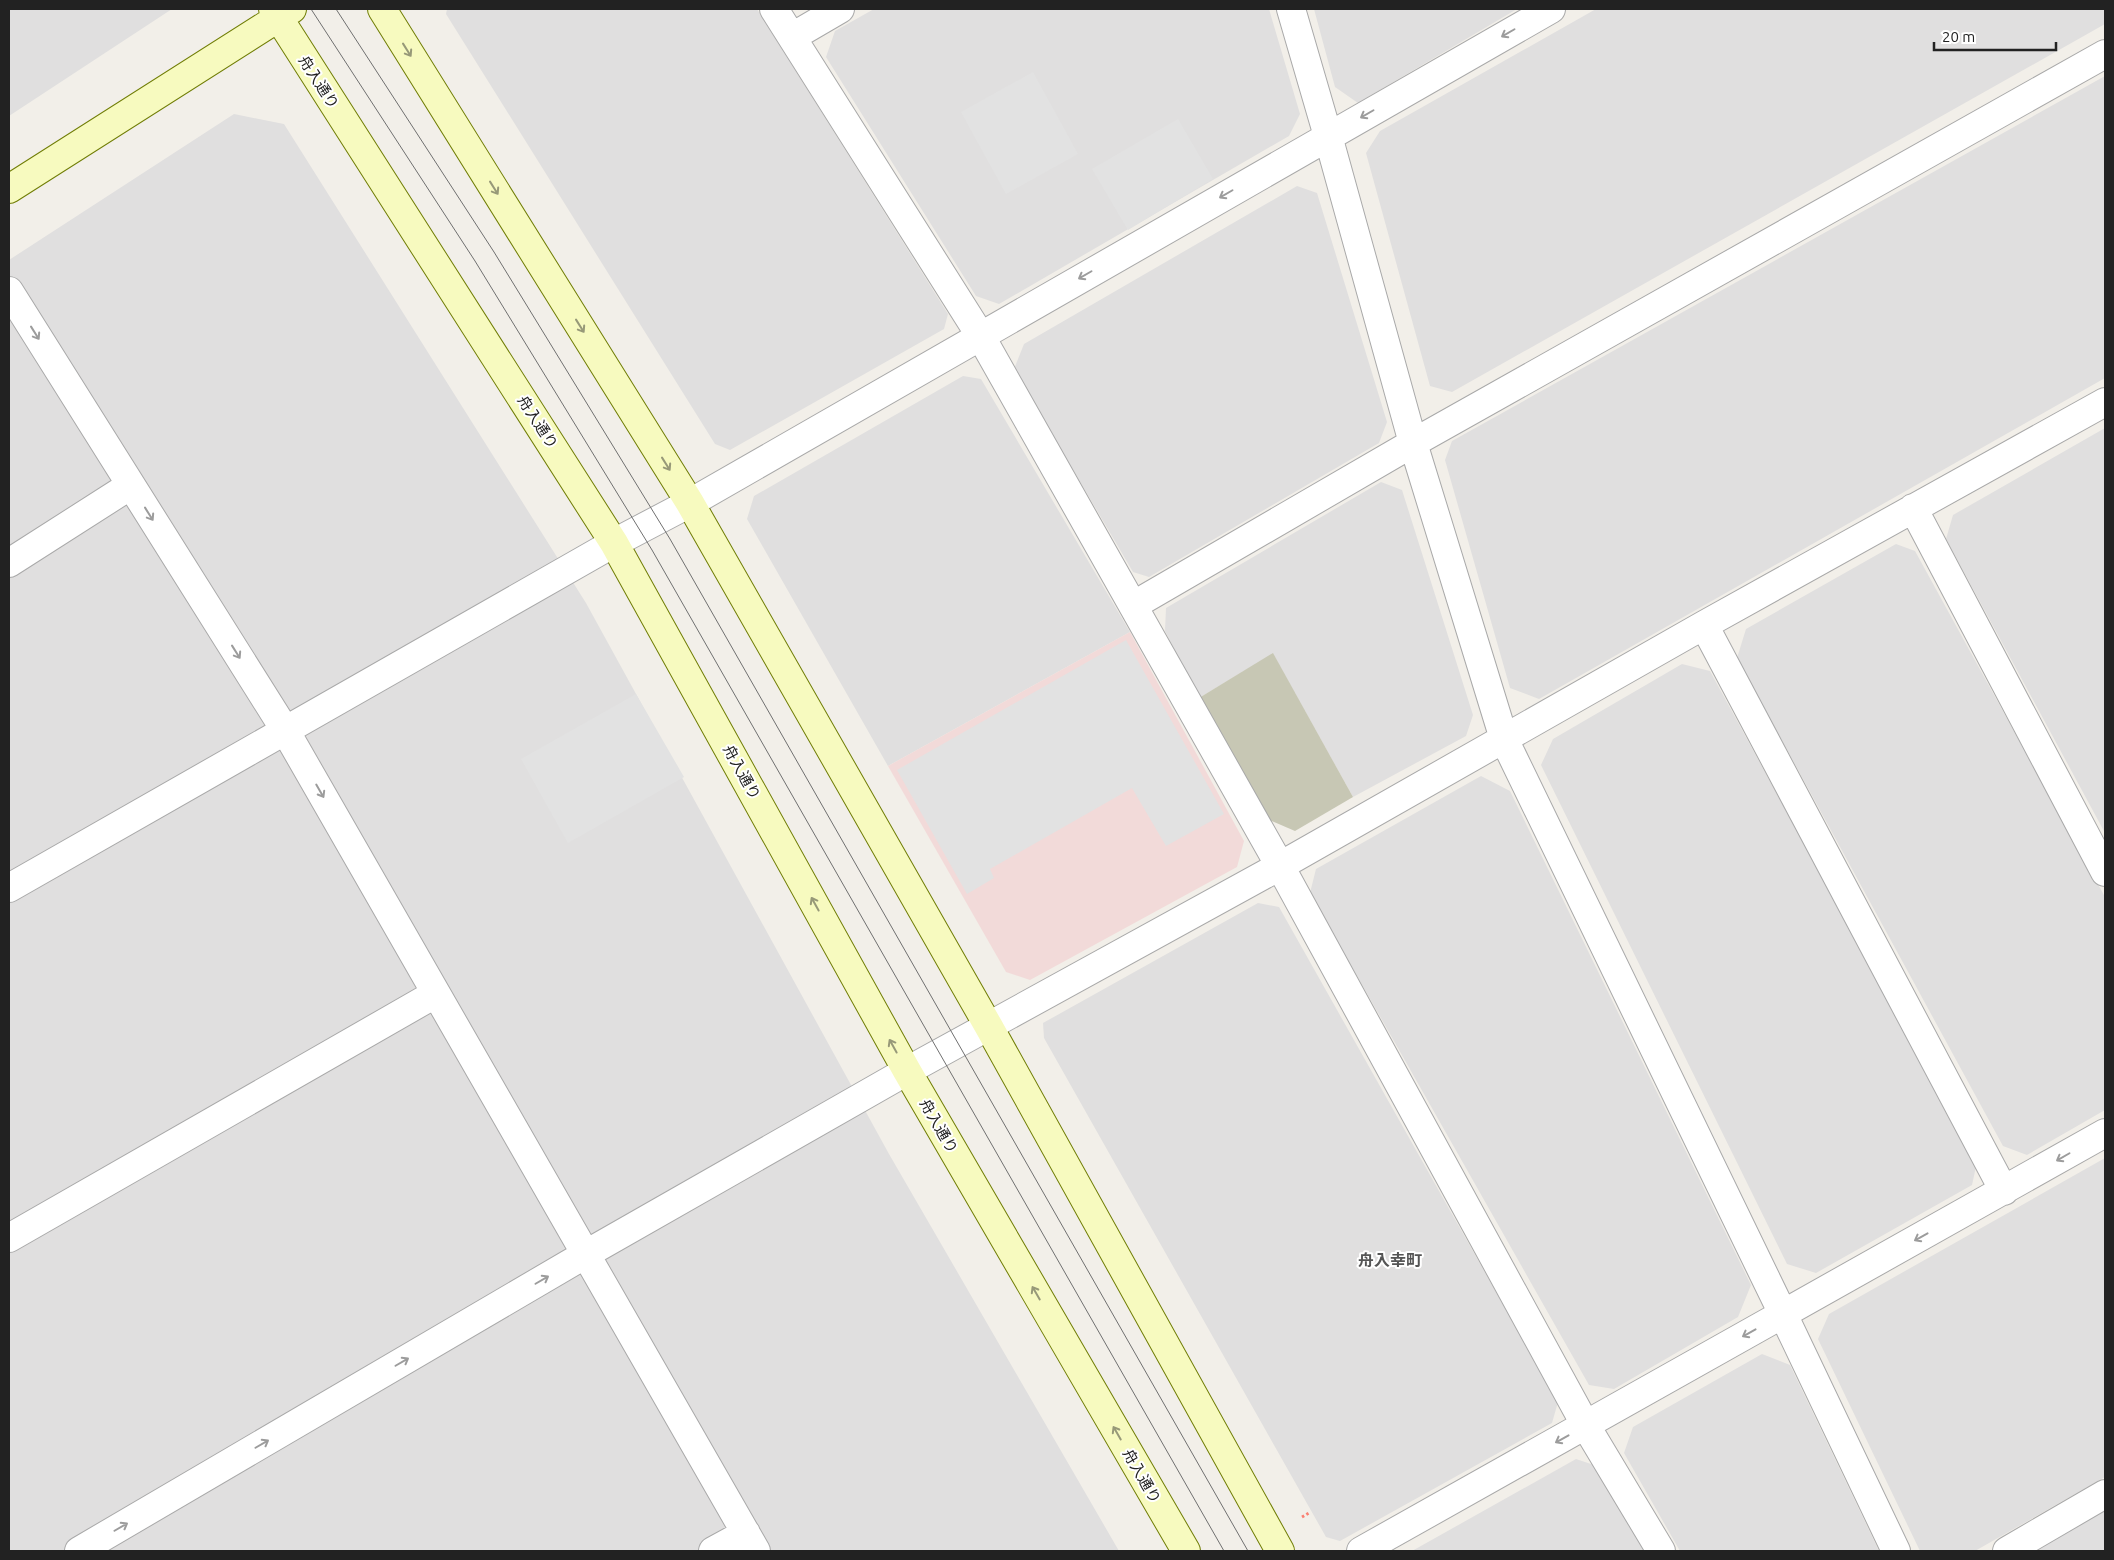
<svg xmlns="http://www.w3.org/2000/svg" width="2114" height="1560" font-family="Ubuntu,'Noto Sans JP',sans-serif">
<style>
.residential{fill:#e0dfdf}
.commercial{fill:#f2dad9}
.construction{fill:#c7c7b4}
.parking{fill:#e2e2e2}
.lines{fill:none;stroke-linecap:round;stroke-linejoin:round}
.street-casing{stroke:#a9a9a9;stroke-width:30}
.secondary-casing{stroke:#707d05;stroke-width:30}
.path{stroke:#fa8072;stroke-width:3;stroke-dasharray:2.5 2.5;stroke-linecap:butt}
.street{stroke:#fff;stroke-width:28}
.secondary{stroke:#f7fabf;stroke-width:28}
.tram{stroke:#707070;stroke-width:1}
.oneway{stroke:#9c9c9c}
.oneway2{stroke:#979978}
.labels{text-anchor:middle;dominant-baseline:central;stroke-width:4;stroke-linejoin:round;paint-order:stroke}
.street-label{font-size:15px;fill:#222;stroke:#fff}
.neighbourhood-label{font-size:16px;font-weight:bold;fill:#555;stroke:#fff}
</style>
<rect width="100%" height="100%" fill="#f2efe9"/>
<!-- residential -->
<path class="residential" d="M9,9H172L9,116Z
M447,9H757L948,314L944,329L730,450L715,444L446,14Z
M874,9H1269L1300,114L1289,136L999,304L976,296L826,57L835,31Z
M1314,9H1517L1358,103L1335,87Z
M1596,9H2105V24L1452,392L1430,386L1366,153L1380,131Z
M2105,76V378L1539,699L1510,688L1445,460L1452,441Z
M234,114L284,124L586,603L889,1154L1119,1551H9V260Z
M1297,186L1317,193L1387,422L1379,443L1149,577L1133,572L1014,369L1024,344Z
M963,376L981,379L1130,632L888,766L747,519L754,496Z
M2105,428V833L1946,539L1953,515Z
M1381,482L1402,490L1473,715L1466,736L1353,797L1273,654L1199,698L1165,631L1166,608Z
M1896,544L1915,551L2105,897V1110L2027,1155L2003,1146L1737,658L1746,629Z
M1682,664L1710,671L1977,1162L1972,1185L1816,1273L1787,1264L1541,765L1553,739Z
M1481,776L1510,791L1751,1285L1738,1317L1614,1389L1589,1385L1310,893L1316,869Z
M1258,903L1279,907L1558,1402L1552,1423L1340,1541L1326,1537L1044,1038L1043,1023Z
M2105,1158V1477L1975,1551H1920L1818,1339L1829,1314Z
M1762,1354L1790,1365L1879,1551H1680L1624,1453L1633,1427Z
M1576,1459L1597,1466L1646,1551H1412Z
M2105,1510V1551H2031Z"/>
<!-- commercial -->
<path class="commercial" d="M1130,632L1244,841L1237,867L1030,980L1006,972L888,766Z"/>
<!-- construction -->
<path class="construction" d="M1273,653L1353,797L1295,831L1267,819L1199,698Z"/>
<!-- parking -->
<path class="parking" d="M1033,72L1078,154L1006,194L961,112Z
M1178,119L1213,179L1128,230L1092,169Z
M1126,640L1224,814L1166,846L1132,788L990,869L994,878L967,894L897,770Z
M636,694L684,777L568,843L521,759Z"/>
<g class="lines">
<!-- street casing -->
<g class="street-casing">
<path id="street" d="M774,9L980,335L1280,866L1586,1426L1661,1551
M1291,9L1328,136L1413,443L1504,739L1783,1314L1896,1551
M792,37L840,9
M9,291L285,730L756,1551
M1913,508L2105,872
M9,563L131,485
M1134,605L1413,443L2105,54
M1704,625L2004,1191
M9,888L614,543L690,503L1551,9
M9,1238L435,994
M79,1551L586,1254L907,1071L1280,866L1704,625L2105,402
M713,1551L746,1533
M1361,1551L2105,1133
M2007,1551L2105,1494"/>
</g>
<!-- secondary casing -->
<g class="secondary-casing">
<path id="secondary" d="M273,9L614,543L907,1071L1186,1551
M382,9L690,503L989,1027L1280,1551
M9,189L292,9"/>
</g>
<!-- path -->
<path class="path" d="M1302,1517L1309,1513"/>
<!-- street -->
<use href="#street" class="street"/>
<!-- secondary -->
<use href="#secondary" class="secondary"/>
<!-- tram -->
<path class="tram" d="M311,9L475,261L652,550L1224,1551
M336,9L494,252L670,539L1248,1551"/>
</g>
<!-- one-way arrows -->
<defs><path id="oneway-shaft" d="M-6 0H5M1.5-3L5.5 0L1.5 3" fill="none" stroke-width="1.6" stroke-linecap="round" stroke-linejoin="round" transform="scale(1.25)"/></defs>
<g class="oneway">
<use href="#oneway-shaft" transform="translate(1508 33) rotate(150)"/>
<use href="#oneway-shaft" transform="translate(1367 114) rotate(150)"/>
<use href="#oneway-shaft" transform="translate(1226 194) rotate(150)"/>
<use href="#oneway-shaft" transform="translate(1085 275) rotate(150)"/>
<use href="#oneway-shaft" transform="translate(35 333) rotate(58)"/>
<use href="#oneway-shaft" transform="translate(149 514) rotate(58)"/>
<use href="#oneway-shaft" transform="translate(236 652) rotate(58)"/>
<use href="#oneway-shaft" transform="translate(320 791) rotate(60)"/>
<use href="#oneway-shaft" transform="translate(2063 1157) rotate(150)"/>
<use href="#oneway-shaft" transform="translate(1921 1237) rotate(151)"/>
<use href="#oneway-shaft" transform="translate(542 1280) rotate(-30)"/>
<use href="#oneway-shaft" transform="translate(1749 1333) rotate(151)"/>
<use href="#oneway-shaft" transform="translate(402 1362) rotate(-30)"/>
<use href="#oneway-shaft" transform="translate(1562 1439) rotate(151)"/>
<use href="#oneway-shaft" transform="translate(262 1444) rotate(-30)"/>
<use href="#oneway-shaft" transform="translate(121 1527) rotate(-30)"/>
</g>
<g class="oneway2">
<use href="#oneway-shaft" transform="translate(407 50) rotate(58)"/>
<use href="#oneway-shaft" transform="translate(494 188) rotate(58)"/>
<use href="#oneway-shaft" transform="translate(580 326) rotate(58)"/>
<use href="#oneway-shaft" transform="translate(666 464) rotate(58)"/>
<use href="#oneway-shaft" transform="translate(815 904) rotate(-119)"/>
<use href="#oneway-shaft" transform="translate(893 1046) rotate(-119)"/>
<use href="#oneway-shaft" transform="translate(1036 1293) rotate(-120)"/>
<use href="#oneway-shaft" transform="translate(1117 1433) rotate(-120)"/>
</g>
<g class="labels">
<!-- street labels -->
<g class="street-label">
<text transform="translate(319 82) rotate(57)">舟入通り</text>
<text transform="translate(538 422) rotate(57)">舟入通り</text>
<text transform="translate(742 772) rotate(61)">舟入通り</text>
<text transform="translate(939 1126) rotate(60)">舟入通り</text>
<text transform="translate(1142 1476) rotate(60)">舟入通り</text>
</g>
<!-- neighbourhood labels -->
<g class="neighbourhood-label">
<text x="1390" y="1260">舟入幸町</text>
</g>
</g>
<!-- border -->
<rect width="2114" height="1560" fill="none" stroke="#222222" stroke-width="20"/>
<!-- scale -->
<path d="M1934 42v8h122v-8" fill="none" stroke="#222222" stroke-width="2.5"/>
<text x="1942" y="42" font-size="15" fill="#222222" stroke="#ffffff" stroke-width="4" paint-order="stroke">20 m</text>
</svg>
